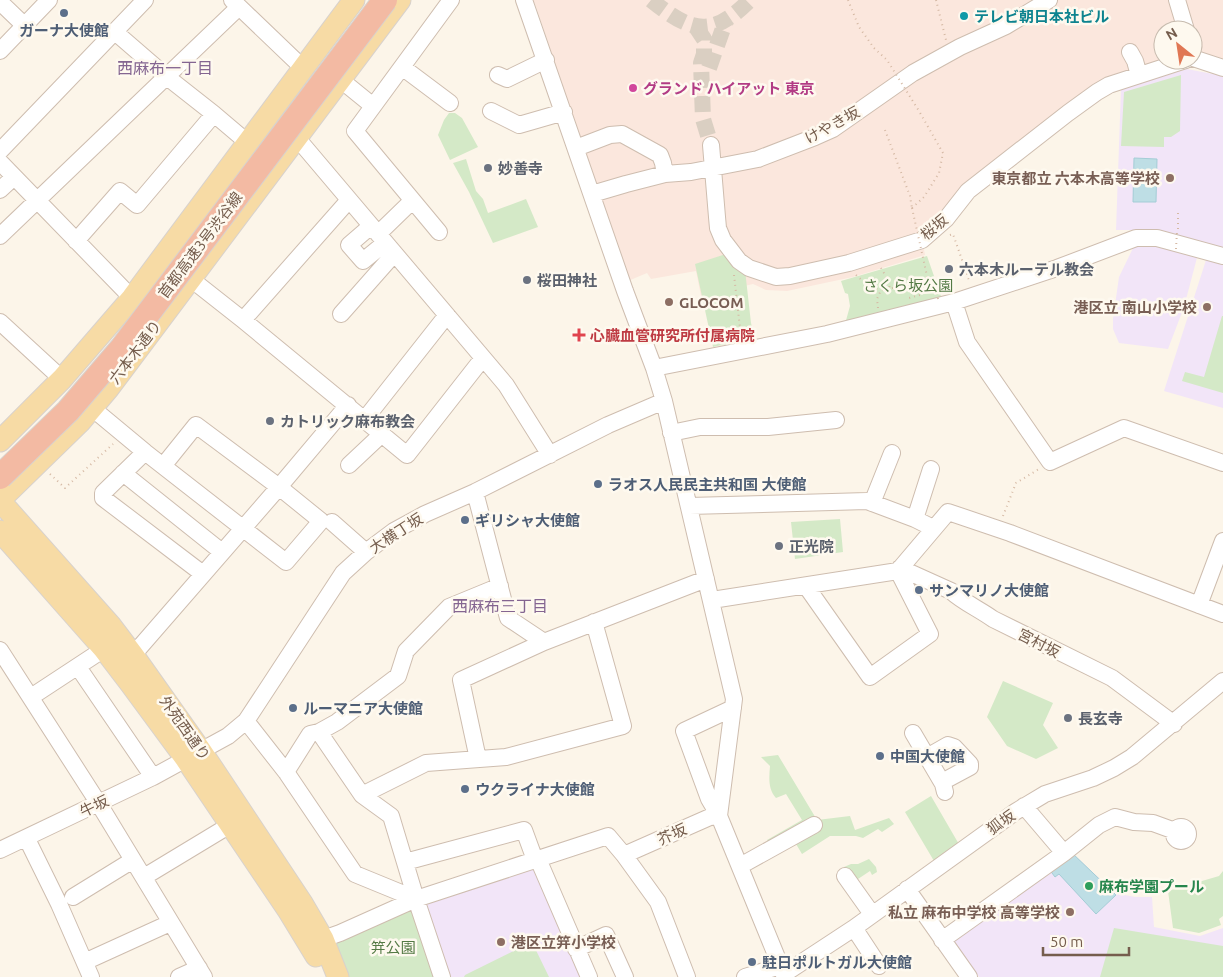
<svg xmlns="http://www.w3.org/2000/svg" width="1223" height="977" font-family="Ubuntu,'Noto Sans JP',sans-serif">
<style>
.commercial{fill:#fbe7dd}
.education{fill:#f2e5f8}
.green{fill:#d4e9c7}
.water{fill:#bedee5;stroke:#a4cdd6}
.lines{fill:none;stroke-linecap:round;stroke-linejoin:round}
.minor-tunnel{stroke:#dacfc2;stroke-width:16;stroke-dasharray:16 8;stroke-linecap:butt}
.minor-casing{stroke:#cebdaf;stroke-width:18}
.major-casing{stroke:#d8d2cd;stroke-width:23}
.path{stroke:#d5b9a4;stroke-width:2;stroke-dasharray:1 4;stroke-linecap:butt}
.minor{stroke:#fff;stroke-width:16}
.major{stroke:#f7dba5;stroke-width:21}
.highway-bridge-casing{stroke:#d8d2cd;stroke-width:26;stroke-linecap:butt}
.path-bridge{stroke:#d5b9a4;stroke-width:2;stroke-dasharray:1 4;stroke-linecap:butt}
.highway-bridge{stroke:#f3baa3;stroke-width:24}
.service-dot{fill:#5c6f8a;stroke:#fef9ef;stroke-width:2}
.culture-dot{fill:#0f9aa8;stroke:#fef9ef;stroke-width:2}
.hotel-dot{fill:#d1479c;stroke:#fef9ef;stroke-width:2}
.worship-dot{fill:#6b7280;stroke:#fef9ef;stroke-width:2}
.education-dot{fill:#8d6e63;stroke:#fef9ef;stroke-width:2}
.health-dot{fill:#e0444e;stroke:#fef9ef;stroke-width:2}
.leisure-dot{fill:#2e9e5b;stroke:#fef9ef;stroke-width:2}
.labels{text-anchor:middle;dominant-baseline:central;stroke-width:5;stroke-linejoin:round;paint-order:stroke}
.culture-label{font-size:15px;font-weight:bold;fill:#0d838f;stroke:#fef9ef;text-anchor:start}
.service-label{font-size:15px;font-weight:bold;fill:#4e5e75;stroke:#fef9ef;text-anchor:start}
.hotel-label{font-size:15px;font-weight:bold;fill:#b23c85;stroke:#fef9ef;text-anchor:start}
.street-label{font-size:15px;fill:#755d4d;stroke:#fef9ef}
.worship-label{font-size:15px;font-weight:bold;fill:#5b616d;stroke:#fef9ef;text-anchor:start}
.education-label{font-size:15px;font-weight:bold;fill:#785e54;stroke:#fef9ef;text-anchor:end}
.park-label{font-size:15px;fill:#547a45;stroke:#fef9ef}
.health-label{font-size:15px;font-weight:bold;fill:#be3a42;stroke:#fef9ef;text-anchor:start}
.leisure-label{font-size:15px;font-weight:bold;fill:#27864d;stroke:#fef9ef;text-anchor:start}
.neighbourhood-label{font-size:16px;fill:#846591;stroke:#fef9ef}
</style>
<rect width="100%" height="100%" fill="#fcf5e9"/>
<!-- commercial -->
<path class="commercial" d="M531,0H1223V60L1193,54V30H1163V60L1111,78L959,196L921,233L925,255L853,277L787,291L766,290L753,284L701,296L696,271L651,279L647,273L628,281L535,4Z"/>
<!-- education -->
<path class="education" d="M1187,69L1223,76V249L1198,254L1184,307L1168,349L1119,343L1113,329V319L1119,277L1135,244L1173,235L1146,230H1116L1121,89Z
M1207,257L1223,262V408L1164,391Z
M1070,851L1115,893L1135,897H1152L1154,927L1200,936L1223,928V977H979L952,939Z
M535,866L584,977H447L422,906L427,899Z"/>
<!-- green -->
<path class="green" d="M1181,75L1180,131L1171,137H1164V147L1121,146L1124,92Z
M455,113L462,118L478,147L450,160L438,135L444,120L449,113Z
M466,159L476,191L483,199L488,213L526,199L538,227L493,243L469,192L453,163Z
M729,253L745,270L751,323L755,340H744L713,347L695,264Z
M927,256L942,299L845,324L850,306L848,294L845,293L841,281Z
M1222,316H1223V393L1182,381L1185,372L1204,377Z
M840,519L843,552L795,559L791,522Z
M1003,681L1053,703L1043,725L1058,748L1036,759L1007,746L987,717Z
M778,755L817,820L850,816L855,830L889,818L894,824L882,832L878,829L863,838L856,836H830L802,854L793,839L772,850L767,840L802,820L786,794L776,798C768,789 769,778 770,766L761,757Z
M931,796L960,846L934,861L905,812Z
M869,859L876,867L877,872L872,875L870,871L858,879L861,886L858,888L844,867L851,864H858Z
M1223,871V916L1219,919L1221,925L1199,933L1173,928L1168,891L1219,876Z
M414,910L440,977H338L323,939Z
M1114,928L1223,946V977H1100Z
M532,942L549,977H464L465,975Z"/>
<!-- water -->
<path class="water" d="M1134,158L1157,159L1156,202H1133Z
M1071,852L1116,895L1096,914L1059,874L1055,877L1049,869Z"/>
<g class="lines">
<!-- minor-tunnel -->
<path class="minor-tunnel" d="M651,0C691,32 711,39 750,0
M696,27L704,39V54L701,63L703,119L711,145
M709,68L726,20"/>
<!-- minor casing -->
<g class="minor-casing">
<path id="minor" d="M232,0L303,68
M524,0L625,291L654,368L664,401L734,699L719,816L785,977
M1177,0L1186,30
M0,2L25,26
M0,51L49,0
M1130,52L1135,61L1139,75
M1193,58L1223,68
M402,67L450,103
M498,75L507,79L546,60
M341,80L373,106
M491,111L519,125L564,112
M214,114L247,142
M297,138L506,385L550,455
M711,145L717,217L718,228L723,240L739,261L749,268L776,277L790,276L849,263L922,240L946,219L968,191L1068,113L1097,92L1109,85L1186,60
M576,148L610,135L622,134L660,155L663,163L665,174
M0,151L145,0
M0,162L132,298
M0,190L14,177
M592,194L626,184L665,174L691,172L758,159L815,137L833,129L913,73L960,47L1006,26L1049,0
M371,226L349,245L363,261L385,243
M439,232L355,131L451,0
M378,234L412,201
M0,236L239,7
M76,241L120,191L137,205L214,114L167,77L115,32
M191,279L243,320L407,455L483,358
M954,302L967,342L1050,462L1124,428L1223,463
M341,314L394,254
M243,320L349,200
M0,322L62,379
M654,368L827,334L954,302L1057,268L1136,238H1157L1223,256
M92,408L145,452L286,562L321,521L279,487L196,425L163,466
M365,419L447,315
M671,433L700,427H768L836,420
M145,452L103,493V498L203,574
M349,465L382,434
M123,473L222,552
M475,492L508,618L544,642
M872,503L892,453
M689,506L867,501L915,519L933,528
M915,519L931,469
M332,522L366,552
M900,568L951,591C963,602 979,609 993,619L1112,678L1174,724
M806,586L870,677L930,634L898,571
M712,600L898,571L948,512L1010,533L1223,614
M1199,605L1223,541
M0,650L99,804L204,977
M133,655L279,487L348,405
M78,667L153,777
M31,697L104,649
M246,721L286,772L355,874L416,899
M319,732L362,795L391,816L416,899L442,977
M913,733L943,784L945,792
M927,757L948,745L954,747L970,764V767L942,782
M478,759L461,680L544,642L706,579
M286,772L310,734L319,732L337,722L398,676L406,651L449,607L500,586
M362,795L426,763L506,757L623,726L594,622
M1024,806L1064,853
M1174 834a7 7 0 1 1 14 0a7 7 0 1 1-14 0Z
M27,839L59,904L91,977
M0,850L153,777L228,736L246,721L343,573L366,552L394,531L425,514L475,492L608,425L664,401
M624,855L710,817L719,816L709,799L684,731L733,708
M538,859L589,977
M405,862L524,830L535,860
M740,866L814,825
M845,876L872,914
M144,877L230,825
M907,889L969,977
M73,897L133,860
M854,928L879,966
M323,939L340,933L416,899L608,836L624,855L658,902L687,977
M942,940L1064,853L1099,825L1115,817L1134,822L1153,823L1175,831
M576,949L606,935L625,977
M91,959L170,923
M784,974L854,928L1015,812L1045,794L1093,778L1114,768L1132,757L1223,681
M179,977L199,968
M745,977L780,966"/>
</g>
<!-- major casing -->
<g class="major-casing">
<path id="major" d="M0,441L62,379L132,298L354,0
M0,500L80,422L108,389L400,0
M0,501L111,626L133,655L201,751L302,903L323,939L338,977
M0,531L104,649L130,683L186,759L288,910L316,956"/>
</g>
<!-- path -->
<path class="path" d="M848,0L859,27L874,48
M936,0L946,40
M885,130L910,196L912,208
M912,208L924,197L939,173L943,153L919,111
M1178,229V213
M950,235L953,234L970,283
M881,268L888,280L890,289
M734,275L741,337
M856,275L870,287L881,290
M878,308L877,299L881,290L898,287L920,280L922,290L920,295L909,298
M50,474L65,488L113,444
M1003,516L1016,483L1039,469"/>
<!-- minor -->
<use href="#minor" class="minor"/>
<!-- major -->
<use href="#major" class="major"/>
<!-- highway-bridge casing -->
<g class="highway-bridge-casing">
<path id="highway-bridge" d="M0,477L68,411L122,348L385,0"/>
</g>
<!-- path-bridge -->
<path class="path-bridge" d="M874,48L887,60L919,111
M912,208L929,285L936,292L939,302
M1176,249L1177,231"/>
<!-- highway-bridge -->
<use href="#highway-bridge" class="highway-bridge"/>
</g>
<!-- markers -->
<g class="service-dot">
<circle cx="64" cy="13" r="5"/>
<circle cx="598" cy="484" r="5"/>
<circle cx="465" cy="520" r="5"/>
<circle cx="919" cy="590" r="5"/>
<circle cx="293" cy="708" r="5"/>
<circle cx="880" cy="756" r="5"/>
<circle cx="465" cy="789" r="5"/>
<circle cx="752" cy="962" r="5"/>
</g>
<circle class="culture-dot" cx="964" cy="16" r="5"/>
<circle class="hotel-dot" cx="633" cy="88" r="5"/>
<g class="worship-dot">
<circle cx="488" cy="168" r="5"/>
<circle cx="949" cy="269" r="5"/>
<circle cx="527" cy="280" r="5"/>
<circle cx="270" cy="421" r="5"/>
<circle cx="779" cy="546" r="5"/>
<circle cx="1068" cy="718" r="5"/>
</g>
<g class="education-dot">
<circle cx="1170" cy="178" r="5"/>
<circle cx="669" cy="302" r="5"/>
<circle cx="1207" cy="307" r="5"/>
<circle cx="1070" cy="912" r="5"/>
<circle cx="501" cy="942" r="5"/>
</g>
<path class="health-dot" d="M576.5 327.5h5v5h5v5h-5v5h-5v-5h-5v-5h5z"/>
<circle class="leisure-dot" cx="1089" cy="886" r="5"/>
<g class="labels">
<!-- culture labels -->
<g class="culture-label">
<text x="974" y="16">テレビ朝日本社ビル</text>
</g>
<!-- service labels -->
<g class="service-label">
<text x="64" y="30" text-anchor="middle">ガーナ大使館</text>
<text x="608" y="484">ラオス人民民主共和国 大使館</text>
<text x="475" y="520">ギリシャ大使館</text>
<text x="929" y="590">サンマリノ大使館</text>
<text x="303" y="708">ルーマニア大使館</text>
<text x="890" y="756">中国大使館</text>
<text x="475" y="789">ウクライナ大使館</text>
<text x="762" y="962">駐日ポルトガル大使館</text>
</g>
<!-- hotel labels -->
<g class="hotel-label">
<text x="643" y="88">グランド ハイアット 東京</text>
</g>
<!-- street labels -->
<g class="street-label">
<text transform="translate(832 125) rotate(-29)">けやき坂</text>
<text transform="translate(934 227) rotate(-40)">桜坂</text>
<text transform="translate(200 245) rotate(-53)">首都高速3号渋谷線</text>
<text transform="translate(135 352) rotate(-53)">六本木通り</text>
<text transform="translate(396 533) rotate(-33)">大横丁坂</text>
<text transform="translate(1039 643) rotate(27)">宮村坂</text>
<text transform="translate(185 728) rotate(55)">外苑西通り</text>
<text transform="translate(94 806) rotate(-26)">牛坂</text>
<text transform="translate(1001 822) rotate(-35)">狐坂</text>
<text transform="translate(672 834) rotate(-24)">芥坂</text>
</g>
<!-- worship labels -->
<g class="worship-label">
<text x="498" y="168">妙善寺</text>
<text x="959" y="269">六本木ルーテル教会</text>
<text x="537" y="280">桜田神社</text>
<text x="280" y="421">カトリック麻布教会</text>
<text x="789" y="546">正光院</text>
<text x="1078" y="718">長玄寺</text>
</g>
<!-- education labels -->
<g class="education-label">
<text x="1160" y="178">東京都立 六本木高等学校</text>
<text x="679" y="302" text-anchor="start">GLOCOM</text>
<text x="1197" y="307">港区立 南山小学校</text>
<text x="1060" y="912">私立 麻布中学校 高等学校</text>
<text x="511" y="942" text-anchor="start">港区立笄小学校</text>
</g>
<!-- park labels -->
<g class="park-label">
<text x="908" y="285">さくら坂公園</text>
<text x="393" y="947">笄公園</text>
</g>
<!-- health labels -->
<g class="health-label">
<text x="590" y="335">心臓血管研究所付属病院</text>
</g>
<!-- leisure labels -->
<g class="leisure-label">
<text x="1099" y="886">麻布学園プール</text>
</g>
<!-- neighbourhood labels -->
<g class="neighbourhood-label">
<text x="165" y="68">西麻布一丁目</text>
<text x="500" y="606">西麻布三丁目</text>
</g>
</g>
<!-- north arrow -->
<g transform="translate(1178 45) rotate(330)"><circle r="24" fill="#fef9ef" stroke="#c7bbae"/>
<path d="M0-4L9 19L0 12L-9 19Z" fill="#e07754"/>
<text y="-8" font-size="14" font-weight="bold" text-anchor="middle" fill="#755d4d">N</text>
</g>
<!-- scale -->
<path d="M1043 947v8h86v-8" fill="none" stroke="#755d4d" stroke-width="2.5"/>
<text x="1050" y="947" font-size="15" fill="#755d4d" stroke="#fef9ef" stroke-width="4" paint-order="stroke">50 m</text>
</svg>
